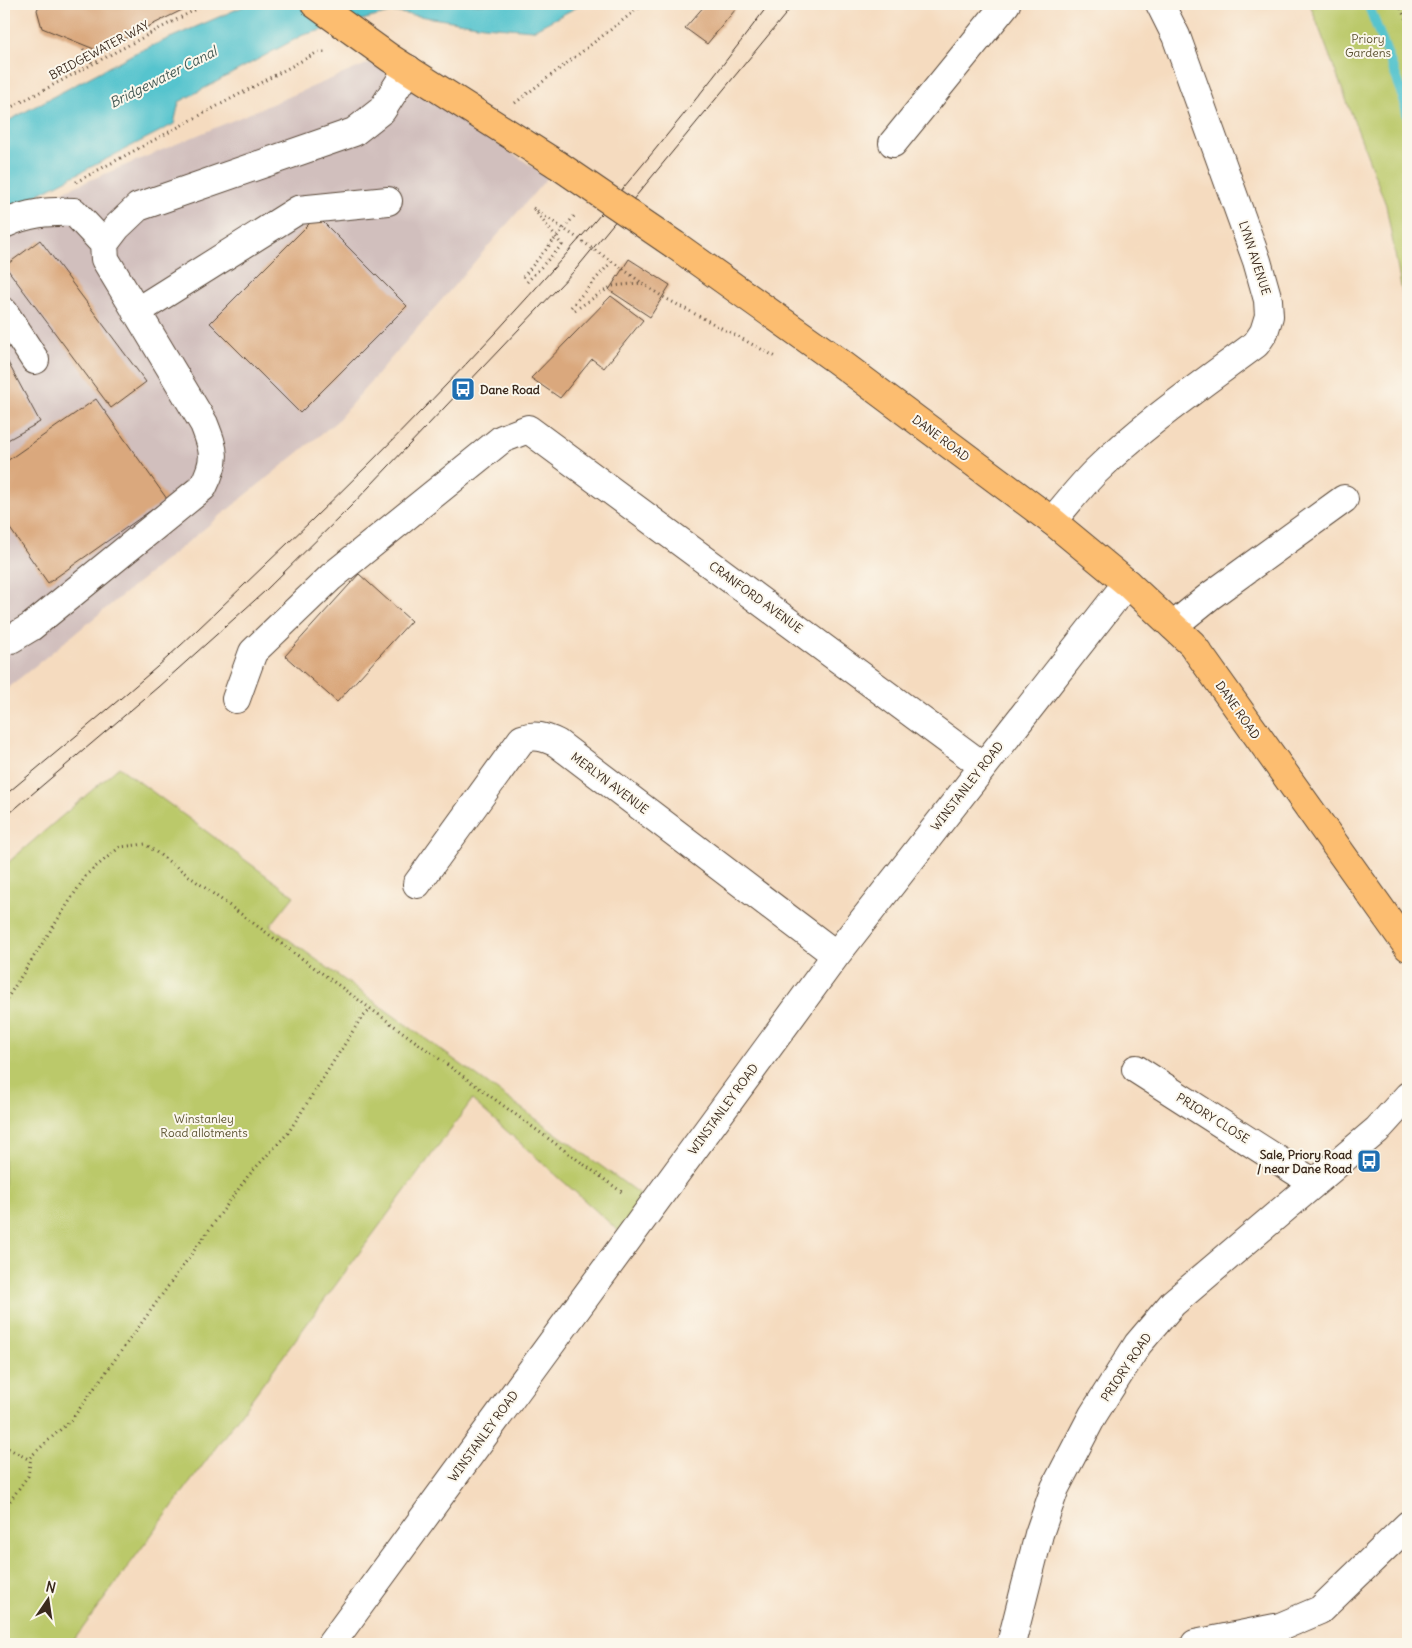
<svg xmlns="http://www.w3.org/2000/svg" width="1412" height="1648" font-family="Delius,sans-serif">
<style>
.industrial{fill:#d1bfbd}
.green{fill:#bbc96b;stroke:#7b7a44}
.water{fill:#57c4ce;stroke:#497776}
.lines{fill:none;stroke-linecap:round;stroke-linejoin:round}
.stream{stroke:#57c4ce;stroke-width:10}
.building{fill:#daa87d}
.minor-casing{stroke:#574536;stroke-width:30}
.major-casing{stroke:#574536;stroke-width:30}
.path{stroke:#574536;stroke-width:3;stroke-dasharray:1 4;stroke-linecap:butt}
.minor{stroke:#fff;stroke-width:28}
.major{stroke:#fcbd6f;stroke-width:28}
.tram{stroke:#3b2a1e;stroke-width:1}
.major-bridge-casing{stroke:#574536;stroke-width:30;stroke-linecap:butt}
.path-bridge{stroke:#574536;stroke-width:3;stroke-dasharray:1 4;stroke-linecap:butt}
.major-bridge{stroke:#fcbd6f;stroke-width:28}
.labels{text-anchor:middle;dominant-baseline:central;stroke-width:4;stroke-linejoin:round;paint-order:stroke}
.park-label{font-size:12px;fill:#5b5231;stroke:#fbf7ec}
.street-label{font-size:12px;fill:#3b2a1e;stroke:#fbf7ec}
.poi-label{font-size:12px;font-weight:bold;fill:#3b2a1e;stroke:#fbf7ec;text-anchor:start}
.water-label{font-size:14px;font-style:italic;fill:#435853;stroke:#fbf7ec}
</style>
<rect width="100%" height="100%" fill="#fbf7ec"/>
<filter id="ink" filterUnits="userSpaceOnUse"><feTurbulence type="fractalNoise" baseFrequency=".02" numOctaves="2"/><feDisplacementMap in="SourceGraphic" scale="10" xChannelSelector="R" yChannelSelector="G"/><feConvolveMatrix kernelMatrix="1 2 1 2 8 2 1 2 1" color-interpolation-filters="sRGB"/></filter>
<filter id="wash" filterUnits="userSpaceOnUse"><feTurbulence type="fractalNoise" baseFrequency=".0096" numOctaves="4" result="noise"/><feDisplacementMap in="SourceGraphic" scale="20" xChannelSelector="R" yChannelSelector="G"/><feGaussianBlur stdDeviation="1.12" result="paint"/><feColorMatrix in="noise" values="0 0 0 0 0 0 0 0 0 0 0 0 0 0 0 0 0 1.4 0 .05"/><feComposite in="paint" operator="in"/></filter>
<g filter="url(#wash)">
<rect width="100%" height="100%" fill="#f5dbbf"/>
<!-- industrial -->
<path class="industrial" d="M374,61L548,177L336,422L4,691V221L57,194Z"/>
<!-- green -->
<path class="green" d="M1310,4H1408V325L1386,205Z
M119,767L294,896L270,926L641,1195L621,1233L472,1100L71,1644H4V866Z"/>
<!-- water -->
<path class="water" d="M249,4H583L533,30L484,26L393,12L303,35L179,102L174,124L4,212V123L133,54Z"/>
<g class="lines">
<!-- stream -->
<path class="stream" d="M1368,4L1402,92L1408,118"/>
</g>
<g id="blocks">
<!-- building -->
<path class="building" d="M40,4H180L182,10L99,51L42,28L37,10Z
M706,4H740L707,44L685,28Z
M317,216L407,306L300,413L210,323Z
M40,240L146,382L111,408L5,266Z
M629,259L670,285L650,317L609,290Z
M611,296L643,320L604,368L592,359L560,398L531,378Z
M4,355L40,422L4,442Z
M96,399L167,499L48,583L4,520V463Z
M359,574L411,621L337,702L285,656Z"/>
</g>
</g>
<g filter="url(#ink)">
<use href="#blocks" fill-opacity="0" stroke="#574536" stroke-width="1"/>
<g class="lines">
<!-- minor casing -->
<g class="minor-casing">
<path id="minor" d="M893,143L1006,4
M4,224C28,213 48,211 74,212L104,244
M4,312L35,360
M136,312L298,210L388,201
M1052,521C1066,505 1080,487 1095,472C1144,424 1201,385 1256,344L1264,332L1269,316L1268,300L1257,261L1176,36L1160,4
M1173,626L1210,596L1344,499
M4,637L11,639L31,627L203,487C217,459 215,452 204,424L105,259L104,244L117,227L138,207L354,132L382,110L408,69
M236,699L253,652L331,577L502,439L528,429L983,766
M417,884L522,739C535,734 544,737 557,743L836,955
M1136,1069L1314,1183
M331,1644L836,955L1127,583
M1011,1644L1039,1534L1055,1488L1093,1415L1138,1344L1173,1303L1377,1130L1408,1096
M1195,1644L1280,1627L1320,1610L1408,1525"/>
</g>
<!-- major casing -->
<g class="major-casing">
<path id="major" d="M315,4L390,58L558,165
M675,245L835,359L1052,521L1127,583L1192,644L1408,947"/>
</g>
<!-- path -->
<path class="path" d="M1399,4L1408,24
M83,49L92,63
M515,103L644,4
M4,111L206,4
M76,182L318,52H327
M623,269L642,283
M523,277L554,240
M527,282L562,245L533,208
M571,307L611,262
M575,310L612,286L642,283L663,297L778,358
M4,1003L87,874L120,847L145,844L623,1193
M4,1446L28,1459L72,1419L248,1176L288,1133L360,1020L371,1009
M4,1509L28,1476L31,1457"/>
<!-- minor -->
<use href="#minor" class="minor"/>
<!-- major -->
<use href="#major" class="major"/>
<!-- tram -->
<path class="tram" d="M4,796C55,753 107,711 157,667C194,634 229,599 266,564C448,392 619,206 769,4
M4,818L158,687L264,592L351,506L576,269L794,4"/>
<!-- major-bridge casing -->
<g class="major-bridge-casing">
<path id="major-bridge" d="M558,165L675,245"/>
</g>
<!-- path-bridge -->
<path class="path-bridge" d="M533,208L623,269
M554,240L576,214"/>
<!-- major-bridge -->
<use href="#major-bridge" class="major-bridge"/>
</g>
</g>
<!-- icons -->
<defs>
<g id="bus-square" transform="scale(1.25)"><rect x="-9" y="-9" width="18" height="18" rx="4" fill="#1f6fb2" stroke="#fbf7ec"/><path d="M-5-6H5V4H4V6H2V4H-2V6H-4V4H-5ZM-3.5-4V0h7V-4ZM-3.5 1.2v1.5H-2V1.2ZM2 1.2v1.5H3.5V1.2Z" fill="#fff"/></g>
</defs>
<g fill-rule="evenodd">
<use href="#bus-square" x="463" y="389"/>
<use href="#bus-square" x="1369" y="1161"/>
</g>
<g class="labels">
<!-- park labels -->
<g class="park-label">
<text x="1368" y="38">Priory<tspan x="1368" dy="14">Gardens</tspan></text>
<text x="204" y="1118">Winstanley<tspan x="204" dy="14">Road allotments</tspan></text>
</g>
<!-- street labels -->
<g class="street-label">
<text transform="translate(99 50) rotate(-28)">BRIDGEWATER WAY</text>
<text transform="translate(1255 258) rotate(72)">LYNN AVENUE</text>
<text transform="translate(941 438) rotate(37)">DANE ROAD</text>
<text transform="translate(756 597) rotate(36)">CRANFORD AVENUE</text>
<text transform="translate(1238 710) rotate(55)">DANE ROAD</text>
<text transform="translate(610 783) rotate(37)">MERLYN AVENUE</text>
<text transform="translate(967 786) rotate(-52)">WINSTANLEY ROAD</text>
<text transform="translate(723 1109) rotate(-54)">WINSTANLEY ROAD</text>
<text transform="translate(1213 1118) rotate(32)">PRIORY CLOSE</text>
<text transform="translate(1126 1367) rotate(-56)">PRIORY ROAD</text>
<text transform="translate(483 1436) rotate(-54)">WINSTANLEY ROAD</text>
</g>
<!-- poi labels -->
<g class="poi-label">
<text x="480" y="389">Dane Road</text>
<text x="1352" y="1154" text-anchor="end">Sale, Priory Road<tspan x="1352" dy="14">/ near Dane Road</tspan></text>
</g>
<!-- water labels -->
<g class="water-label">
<text transform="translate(163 77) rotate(-27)">Bridgewater Canal</text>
</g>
</g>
<!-- margin -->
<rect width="1412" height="1648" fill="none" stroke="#fbf7ec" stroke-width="20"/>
<!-- north arrow -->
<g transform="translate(48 1600) rotate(13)" stroke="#fbf7ec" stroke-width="4" paint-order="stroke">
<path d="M0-4L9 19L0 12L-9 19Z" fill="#3b2a1e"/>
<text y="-8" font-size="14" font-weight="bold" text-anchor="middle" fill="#3b2a1e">N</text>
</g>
</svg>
